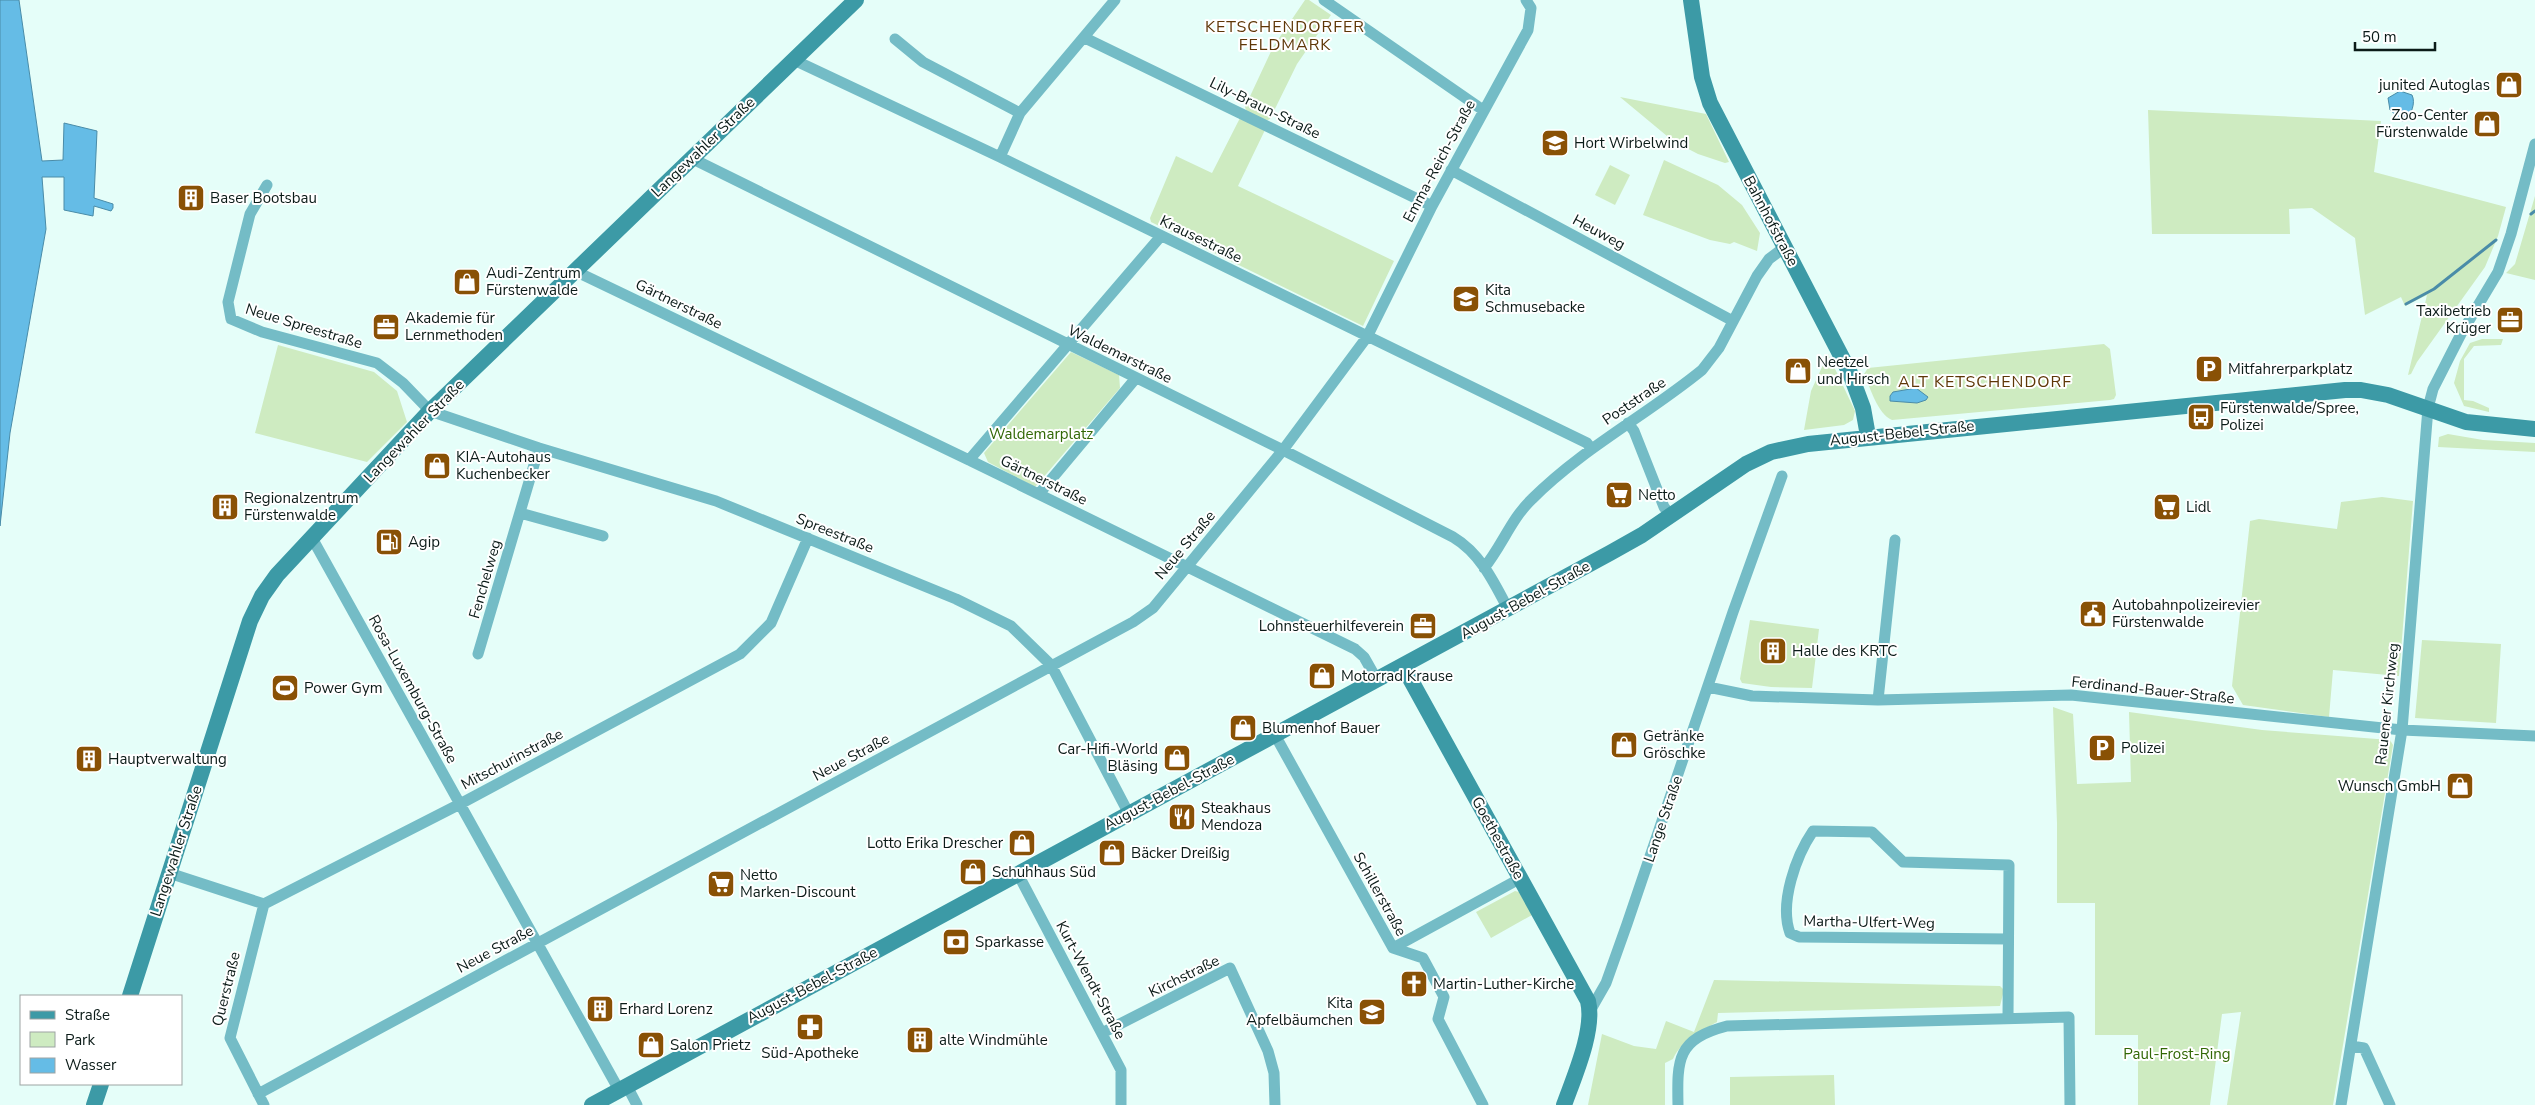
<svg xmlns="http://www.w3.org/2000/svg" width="2535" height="1105" font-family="'Nunito Sans',sans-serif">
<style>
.green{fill:#ceebc1}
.water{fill:#65bce6;stroke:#4a8ca8}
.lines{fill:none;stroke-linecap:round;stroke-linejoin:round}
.stream{stroke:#4a8ca8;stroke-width:3}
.street{stroke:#74bcc6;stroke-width:11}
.secondary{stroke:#3c9aa6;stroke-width:16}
.labels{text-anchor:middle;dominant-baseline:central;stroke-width:4;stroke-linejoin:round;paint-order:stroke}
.poi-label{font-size:15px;fill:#0b1b18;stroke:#fff;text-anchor:start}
.street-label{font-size:15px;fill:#0b1b18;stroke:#fff}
.park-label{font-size:15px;fill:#316705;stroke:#fff}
.neighbourhood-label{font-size:16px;letter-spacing:1px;fill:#5e3707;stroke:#fff}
</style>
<rect width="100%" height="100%" fill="#e5fef9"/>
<!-- green -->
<path class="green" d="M1305,0H1309L1331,15L1297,64L1270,119L1266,121L1247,113L1245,107L1273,47Z
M1620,97L1706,114L1729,162L1725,163L1698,154L1673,141Z
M2148,110L2381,121L2374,172L2506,207L2498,236L2485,267L2417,362L2411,374L2408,375L2427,295L2405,306L2401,297L2365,315L2355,238L2312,208L2289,209L2290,234H2152Z
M1240,118L1265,130L1238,186L1394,261L1363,326L1151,222L1150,218L1176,156L1212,173Z
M1664,160L1718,185L1742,205L1760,233L1757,251L1734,242L1730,244L1710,240L1643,215Z
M1610,165L1630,175L1615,205L1595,195Z
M2535,196V280L2506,273L2515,264Z
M2482,339H2503L2501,345L2474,346L2464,359V400L2473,401L2489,408V412L2464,406L2454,383L2460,361L2470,343Z
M2104,344L2110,349L2116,395L2114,399L2110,400L1892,420C1877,413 1871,389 1864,374L1868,368Z
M278,345L374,372L397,391L407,422L367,462L255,433Z
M1071,352L1119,375L1120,388L1035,487L988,462L984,453Z
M1828,354L1855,411L1853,420L1844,425L1804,430L1811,391Z
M2448,434L2483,440L2535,443V452L2438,447L2439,437Z
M2382,497L2413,501L2399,676L2333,670L2329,717L2243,705L2232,686L2250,521L2259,519L2337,529L2341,502Z
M1750,620L1819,629L1812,688L1771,687L1742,683L1740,679Z
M2422,640L2501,644L2496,723L2415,718Z
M2053,707L2073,714L2077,784L2131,782L2129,712L2262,730L2390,740L2393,745L2333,1105H2227L2241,1012L2222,1014L2210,1105H2138V1035H2095V903H2057V823Z
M1515,891L1519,892L1532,915L1491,938L1476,912Z
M1714,980L2000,986L2004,990L2000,1006L1718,1013L1717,1022C1699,1032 1682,1040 1673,1059L1665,1063V1105H1588L1602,1034L1634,1046L1656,1049L1666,1021L1694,1032Z
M1834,1075L1835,1105H1730V1077Z"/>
<!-- water -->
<path class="water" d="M0,0H19L42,161L63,160L64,123L97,131L94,198L113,204V208L111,211L94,206L93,216L64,210V177H42L46,229L10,433L0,526Z
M2400,91L2412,95C2416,103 2411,115 2405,121H2402L2390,110L2388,98Z
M1916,388L1928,397L1926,400L1917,403L1890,401V396L1893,392Z"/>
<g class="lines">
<!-- stream -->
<path class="stream" d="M2531,214L2535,211
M2406,304L2434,289L2496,240"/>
<!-- street -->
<path class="street" d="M1324,0L1483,110
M1085,38L1432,206
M895,39L923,62L1020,113
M794,60L1000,157L1587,443L1591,449
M1000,157L1020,113L1115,0
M691,158L1283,450L1453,537C1480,553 1494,582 1508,609
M1451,170L1733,321
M267,185L250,214L228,302L231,319L262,332L377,363L403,383L430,411L539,448L716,501L956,599L1011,626L1051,665L1129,814
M575,271L969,460L1355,649L1364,657L1377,680
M1628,423L1634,431L1664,507L1671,516
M969,460L1161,236
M1039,494L1136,378
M520,513L603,536
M312,538L619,1090
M1484,568C1502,546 1511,519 1532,499C1583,448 1647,415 1702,370L1719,348L1757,276L1769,259L1785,247
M478,654L539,448
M1708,687L1752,696L1878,700L2071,695L2402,730L2535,736
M1878,700L1895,540
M1275,735L1393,948L1423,958L1444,997L1438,1019L1483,1105
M169,873L264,904L460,804L740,654L771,623L808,538
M1018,874L1121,1070V1105
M264,904L230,1038L264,1105
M2008,939L1799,937L1790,933C1779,903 1796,856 1813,831L1872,832L1903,862L2009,865L2008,1017
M1393,948L1521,878
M1590,1011L1606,983L1627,924L1733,612L1782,476
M1102,1033L1230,968L1268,1051L1274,1073L1275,1105
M2351,1046L2364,1048L2390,1105
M627,1086L637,1105
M258,1094L1133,622L1153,608L1283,450L1367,337L1432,206L1528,30L1531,8L1526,0
M1678,1105C1677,1059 1677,1039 1727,1026L2069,1017L2070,1105
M2341,1105L2402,730L2428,408L2433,389L2461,334L2498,272L2511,234L2535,144"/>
<!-- secondary -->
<path class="secondary" d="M1691,0L1702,77L1710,103L1850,373L1863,408L1868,436
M1403,666L1588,1001C1595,1030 1574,1077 1564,1105
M130,996L250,621L262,596L277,575L430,411L856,0
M94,1105L101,1084
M592,1105L1610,553L1642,535L1746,464L1771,452L1808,444L2345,390H2361L2388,395L2466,422L2535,429"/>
</g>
<!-- icons -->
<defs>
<g id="shop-square" transform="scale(1.4375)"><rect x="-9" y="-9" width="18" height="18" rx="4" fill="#895105" stroke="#fff"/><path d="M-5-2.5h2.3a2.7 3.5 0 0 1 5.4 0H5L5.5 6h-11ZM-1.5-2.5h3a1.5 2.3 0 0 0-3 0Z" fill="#fff"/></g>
<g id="school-square" transform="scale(1.4375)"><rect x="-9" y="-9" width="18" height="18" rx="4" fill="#895105" stroke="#fff"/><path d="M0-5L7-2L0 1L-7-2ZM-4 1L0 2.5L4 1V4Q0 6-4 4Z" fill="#fff"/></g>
<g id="building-square" transform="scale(1.4375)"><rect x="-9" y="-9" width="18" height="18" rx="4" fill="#895105" stroke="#fff"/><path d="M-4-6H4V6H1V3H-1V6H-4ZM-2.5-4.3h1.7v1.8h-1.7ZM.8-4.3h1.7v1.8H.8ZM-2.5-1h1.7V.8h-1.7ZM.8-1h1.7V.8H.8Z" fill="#fff"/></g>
<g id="office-square" transform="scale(1.4375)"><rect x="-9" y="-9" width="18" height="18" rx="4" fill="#895105" stroke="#fff"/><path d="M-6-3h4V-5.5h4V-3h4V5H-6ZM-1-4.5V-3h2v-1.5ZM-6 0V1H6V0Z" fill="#fff"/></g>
<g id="parking-square" transform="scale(1.4375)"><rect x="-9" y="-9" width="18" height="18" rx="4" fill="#895105" stroke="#fff"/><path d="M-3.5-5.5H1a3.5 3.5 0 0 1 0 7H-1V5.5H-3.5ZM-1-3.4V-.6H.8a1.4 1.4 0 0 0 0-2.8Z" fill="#fff"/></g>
<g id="bus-square" transform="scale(1.4375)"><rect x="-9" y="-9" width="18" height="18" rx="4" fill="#895105" stroke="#fff"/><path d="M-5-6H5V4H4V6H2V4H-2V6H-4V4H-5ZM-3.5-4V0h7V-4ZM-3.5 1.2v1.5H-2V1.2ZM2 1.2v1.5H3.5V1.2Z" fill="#fff"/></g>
<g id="supermarket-square" transform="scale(1.4375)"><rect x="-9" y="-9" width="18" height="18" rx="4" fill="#895105" stroke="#fff"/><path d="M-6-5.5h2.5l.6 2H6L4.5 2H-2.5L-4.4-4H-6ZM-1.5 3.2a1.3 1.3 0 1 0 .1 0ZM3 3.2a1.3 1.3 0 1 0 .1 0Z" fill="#fff"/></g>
<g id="fuel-square" transform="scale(1.4375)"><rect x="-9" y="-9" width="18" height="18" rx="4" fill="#895105" stroke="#fff"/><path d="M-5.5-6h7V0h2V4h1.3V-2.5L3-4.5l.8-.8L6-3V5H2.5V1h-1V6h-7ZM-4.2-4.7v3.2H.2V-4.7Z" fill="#fff"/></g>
<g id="civic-square" transform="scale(1.4375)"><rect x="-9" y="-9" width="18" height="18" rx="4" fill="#895105" stroke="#fff"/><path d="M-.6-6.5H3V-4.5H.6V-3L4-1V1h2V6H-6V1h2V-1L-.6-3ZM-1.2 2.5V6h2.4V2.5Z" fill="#fff"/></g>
<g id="stadium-square" transform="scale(1.4375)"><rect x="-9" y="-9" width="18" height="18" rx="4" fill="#895105" stroke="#fff"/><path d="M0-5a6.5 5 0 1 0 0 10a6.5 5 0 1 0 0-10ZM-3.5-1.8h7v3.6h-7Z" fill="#fff"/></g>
<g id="restaurant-square" transform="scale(1.4375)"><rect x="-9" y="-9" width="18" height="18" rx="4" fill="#895105" stroke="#fff"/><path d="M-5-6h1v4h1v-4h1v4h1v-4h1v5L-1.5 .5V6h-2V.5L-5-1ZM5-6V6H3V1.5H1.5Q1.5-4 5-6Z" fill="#fff"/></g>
<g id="bank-square" transform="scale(1.4375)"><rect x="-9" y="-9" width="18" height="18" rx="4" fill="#895105" stroke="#fff"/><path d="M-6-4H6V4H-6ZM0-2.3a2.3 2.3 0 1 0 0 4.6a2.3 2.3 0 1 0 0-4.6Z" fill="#fff"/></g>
<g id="church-square" transform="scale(1.4375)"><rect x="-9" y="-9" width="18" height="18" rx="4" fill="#895105" stroke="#fff"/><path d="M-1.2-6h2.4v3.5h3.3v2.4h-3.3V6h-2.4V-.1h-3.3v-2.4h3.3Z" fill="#fff"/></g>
<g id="pharmacy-square" transform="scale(1.4375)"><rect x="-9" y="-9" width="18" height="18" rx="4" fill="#895105" stroke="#fff"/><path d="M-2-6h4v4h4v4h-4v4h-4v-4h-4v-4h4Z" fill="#fff"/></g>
</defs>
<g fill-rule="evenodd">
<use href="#shop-square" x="2509" y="85"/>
<use href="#shop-square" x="2487" y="124"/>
<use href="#school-square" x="1555" y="143"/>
<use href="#building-square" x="191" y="198"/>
<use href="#shop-square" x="467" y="282"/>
<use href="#school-square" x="1466" y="299"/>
<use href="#office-square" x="2510" y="320"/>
<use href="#office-square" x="386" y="327"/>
<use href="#parking-square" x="2209" y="369"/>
<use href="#shop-square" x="1798" y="371"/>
<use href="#bus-square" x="2201" y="417"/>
<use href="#shop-square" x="437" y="466"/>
<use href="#supermarket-square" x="1619" y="495"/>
<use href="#building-square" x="225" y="507"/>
<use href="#supermarket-square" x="2167" y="507"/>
<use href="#fuel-square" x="389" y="542"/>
<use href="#civic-square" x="2093" y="614"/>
<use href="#office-square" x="1423" y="626"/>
<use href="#building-square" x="1773" y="651"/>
<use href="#shop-square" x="1322" y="676"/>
<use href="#stadium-square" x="285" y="688"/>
<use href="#shop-square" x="1243" y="728"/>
<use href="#shop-square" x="1624" y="745"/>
<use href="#parking-square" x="2102" y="748"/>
<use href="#shop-square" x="1177" y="758"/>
<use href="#building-square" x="89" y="759"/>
<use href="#shop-square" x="2460" y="786"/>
<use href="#restaurant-square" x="1182" y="817"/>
<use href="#shop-square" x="1022" y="843"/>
<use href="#shop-square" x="1112" y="853"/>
<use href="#shop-square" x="973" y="872"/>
<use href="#supermarket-square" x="721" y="884"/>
<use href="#bank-square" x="956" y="942"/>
<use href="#church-square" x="1414" y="984"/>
<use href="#building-square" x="600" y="1009"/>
<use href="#school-square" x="1372" y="1012"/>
<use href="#pharmacy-square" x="810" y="1027"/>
<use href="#building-square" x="920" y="1040"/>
<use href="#shop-square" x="651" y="1045"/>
</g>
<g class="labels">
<!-- poi labels -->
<g class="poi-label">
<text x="2490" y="85" text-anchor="end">junited Autoglas</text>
<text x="2468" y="115" text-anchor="end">Zoo-Center<tspan x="2468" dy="17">Fürstenwalde</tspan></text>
<text x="1574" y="143">Hort Wirbelwind</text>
<text x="210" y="198">Baser Bootsbau</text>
<text x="486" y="273">Audi-Zentrum<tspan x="486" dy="17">Fürstenwalde</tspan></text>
<text x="1485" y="290">Kita<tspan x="1485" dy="17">Schmusebacke</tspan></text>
<text x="2491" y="311" text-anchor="end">Taxibetrieb<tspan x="2491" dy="17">Krüger</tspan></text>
<text x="405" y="318">Akademie für<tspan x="405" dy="17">Lernmethoden</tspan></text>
<text x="1817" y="362">Neetzel<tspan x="1817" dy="17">und Hirsch</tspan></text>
<text x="2228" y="369">Mitfahrerparkplatz</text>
<text x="2220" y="408">Fürstenwalde/Spree,<tspan x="2220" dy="17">Polizei</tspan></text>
<text x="456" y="457">KIA-Autohaus<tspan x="456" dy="17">Kuchenbecker</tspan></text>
<text x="1638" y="495">Netto</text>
<text x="244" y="498">Regionalzentrum<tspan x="244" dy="17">Fürstenwalde</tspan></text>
<text x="2186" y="507">Lidl</text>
<text x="408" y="542">Agip</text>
<text x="2112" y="605">Autobahnpolizeirevier<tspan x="2112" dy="17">Fürstenwalde</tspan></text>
<text x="1404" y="626" text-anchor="end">Lohnsteuerhilfeverein</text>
<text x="1792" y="651">Halle des KRTC</text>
<text x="1341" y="676">Motorrad Krause</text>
<text x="304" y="688">Power Gym</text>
<text x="1262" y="728">Blumenhof Bauer</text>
<text x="1643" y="736">Getränke<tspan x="1643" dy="17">Gröschke</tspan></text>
<text x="2121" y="748">Polizei</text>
<text x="1158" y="749" text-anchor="end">Car-Hifi-World<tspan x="1158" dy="17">Bläsing</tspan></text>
<text x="108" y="759">Hauptverwaltung</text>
<text x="2441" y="786" text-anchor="end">Wunsch GmbH</text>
<text x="1201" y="808">Steakhaus<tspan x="1201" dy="17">Mendoza</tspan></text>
<text x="1003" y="843" text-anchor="end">Lotto Erika Drescher</text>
<text x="1131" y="853">Bäcker Dreißig</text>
<text x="992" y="872">Schuhhaus Süd</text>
<text x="740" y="875">Netto<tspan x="740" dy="17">Marken-Discount</tspan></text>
<text x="975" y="942">Sparkasse</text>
<text x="1433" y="984">Martin-Luther-Kirche</text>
<text x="1353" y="1003" text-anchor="end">Kita<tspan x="1353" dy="17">Apfelbäumchen</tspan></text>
<text x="619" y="1009">Erhard Lorenz</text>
<text x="939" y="1040">alte Windmühle</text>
<text x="670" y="1045">Salon Prietz</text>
<text x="810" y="1053" text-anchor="middle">Süd-Apotheke</text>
</g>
<!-- street labels -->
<g class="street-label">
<text transform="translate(1265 108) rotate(26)">Lily-Braun-Straße</text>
<text transform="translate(703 147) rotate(-44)">Langewahler Straße</text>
<text transform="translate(1439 161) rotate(-62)">Emma-Reich-Straße</text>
<text transform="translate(1771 221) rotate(62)">Bahnhofstraße</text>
<text transform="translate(1599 232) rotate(28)">Heuweg</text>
<text transform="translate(1201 239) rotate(26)">Krausestraße</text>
<text transform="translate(679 304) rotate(26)">Gärtnerstraße</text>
<text transform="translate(304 326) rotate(17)">Neue Spreestraße</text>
<text transform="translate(1120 354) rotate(26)">Waldemarstraße</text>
<text transform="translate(1634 401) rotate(-34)">Poststraße</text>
<text transform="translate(414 431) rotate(-46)">Langewahler Straße</text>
<text transform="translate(1902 433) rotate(-6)">August-Bebel-Straße</text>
<text transform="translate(1044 480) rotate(26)">Gärtnerstraße</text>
<text transform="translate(835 533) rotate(22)">Spreestraße</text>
<text transform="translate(1185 545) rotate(-50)">Neue Straße</text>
<text transform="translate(485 579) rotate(-74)">Fenchelweg</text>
<text transform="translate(1525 600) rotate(-29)">August-Bebel-Straße</text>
<text transform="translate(413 689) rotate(61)">Rosa-Luxemburg-Straße</text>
<text transform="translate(2153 690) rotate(6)">Ferdinand-Bauer-Straße</text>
<text transform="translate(2387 704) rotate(-84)">Rauener Kirchweg</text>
<text transform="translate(851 757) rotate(-28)">Neue Straße</text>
<text transform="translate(512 759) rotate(-28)">Mitschurinstraße</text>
<text transform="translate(1169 792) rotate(-28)">August-Bebel-Straße</text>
<text transform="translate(1663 819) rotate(-71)">Lange Straße</text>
<text transform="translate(1498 838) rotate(61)">Goethestraße</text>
<text transform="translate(176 851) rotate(-72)">Langewahler Straße</text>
<text transform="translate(1380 894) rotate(61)">Schillerstraße</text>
<text transform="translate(1869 922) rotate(1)">Martha-Ulfert-Weg</text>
<text transform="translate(495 949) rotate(-28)">Neue Straße</text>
<text transform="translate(1184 976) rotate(-26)">Kirchstraße</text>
<text transform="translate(1091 980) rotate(62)">Kurt-Wendt-Straße</text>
<text transform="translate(812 985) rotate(-28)">August-Bebel-Straße</text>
<text transform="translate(226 989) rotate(-76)">Querstraße</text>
</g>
<!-- park labels -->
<g class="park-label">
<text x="1041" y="434">Waldemarplatz</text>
<text x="2177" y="1054">Paul-Frost-Ring</text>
</g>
<!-- neighbourhood labels -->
<g class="neighbourhood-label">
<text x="1285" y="27">KETSCHENDORFER<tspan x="1285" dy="18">FELDMARK</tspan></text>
<text x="1985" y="382">ALT KETSCHENDORF</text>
</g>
</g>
<!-- legend -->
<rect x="20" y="995" width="162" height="90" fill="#ffffff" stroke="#9da4a3"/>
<rect x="30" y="1011" width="25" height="8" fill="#3c9aa6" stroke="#9da4a3"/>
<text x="65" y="1020" font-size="15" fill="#0b1b18">Straße</text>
<rect x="30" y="1032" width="25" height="15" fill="#ceebc1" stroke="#9da4a3"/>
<text x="65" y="1045" font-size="15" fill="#0b1b18">Park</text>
<rect x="30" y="1058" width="25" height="15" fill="#65bce6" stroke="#9da4a3"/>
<text x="65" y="1070" font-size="15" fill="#0b1b18">Wasser</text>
<!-- scale -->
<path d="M2355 42v8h80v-8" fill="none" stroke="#0b1b18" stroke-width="2.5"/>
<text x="2362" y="42" font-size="15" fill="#0b1b18" stroke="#ffffff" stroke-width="4" paint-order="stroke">50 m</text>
</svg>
